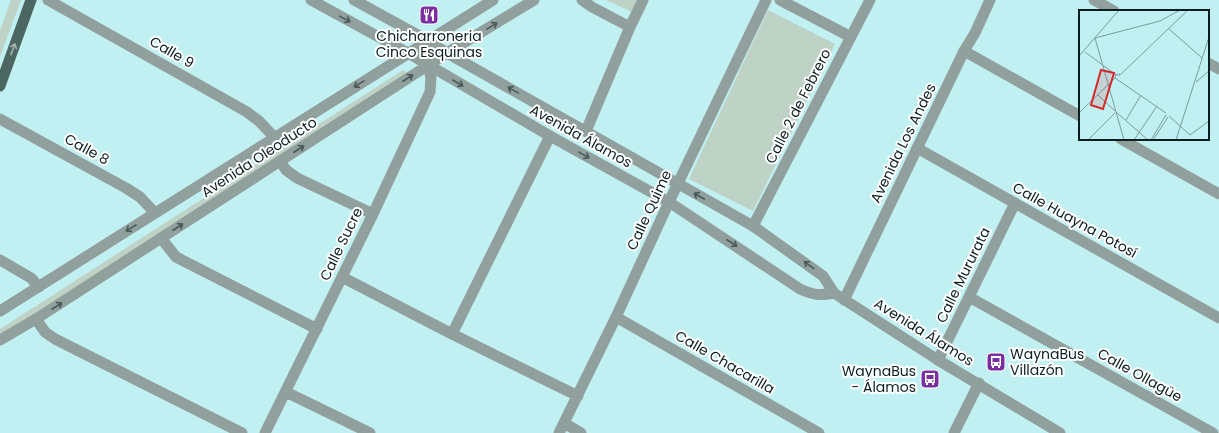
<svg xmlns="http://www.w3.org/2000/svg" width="1219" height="433" font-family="Poppins,sans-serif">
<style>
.green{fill:#bed3c5}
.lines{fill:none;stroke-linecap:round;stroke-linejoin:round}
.minor{stroke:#91a09d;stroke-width:11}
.tertiary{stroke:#91a09d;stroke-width:11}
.primary{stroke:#4c6761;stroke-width:11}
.oneway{stroke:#485958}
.oneway2{stroke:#a6b3b0}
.labels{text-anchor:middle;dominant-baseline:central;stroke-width:4;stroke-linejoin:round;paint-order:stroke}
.poi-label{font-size:14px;fill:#0c1f20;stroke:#fff}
.street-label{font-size:14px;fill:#0c1f20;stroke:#fff}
.inset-road{fill:none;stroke:#799c9f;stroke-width:1}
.view{fill:#d62828;fill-opacity:0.15;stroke:#d62828;stroke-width:2}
.inset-edge{fill:none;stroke:#0c1f20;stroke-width:2}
</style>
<rect width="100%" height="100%" fill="#c1f0f3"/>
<!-- green -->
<path class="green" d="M11,0H21L0,57V30Z
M606,0H640L634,13Z
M768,10L835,44L753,211L689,179Z
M403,70L406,72V76L0,340V329Z"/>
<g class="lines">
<!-- minor -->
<path class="minor" d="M48,0L247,112L259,121L274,137
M582,0L592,7L630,27
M780,0L851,37
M1094,0L1114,11
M964,51L1080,116
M1208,63L1219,69
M0,119L126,188L140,197L155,213
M586,131L630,27L643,0
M1121,139L1219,194
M917,148L1219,318
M280,161L286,170L297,178L373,214
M753,226L870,0
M161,238L176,257L317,329
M0,260L31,278L39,287
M342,277L452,334L578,396
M969,297L1213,433
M616,317L819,433
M36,319L45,332L55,339L242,433
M452,334L550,136
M938,360L1015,203
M286,392L370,433
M564,423L581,433
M265,433L373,214L430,92L431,78L428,65
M559,433L616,317L669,202L766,0
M954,433L979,383"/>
<!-- tertiary -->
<path class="tertiary" d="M311,0L408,53L550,136L669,202L800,289C814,295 819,296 834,293
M354,0L427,40L447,53L753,226L823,276L834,293L938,360L1060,433
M844,300L964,51L975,33L990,0
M0,311L493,0
M0,340L36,319L447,53L534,0"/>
<!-- primary -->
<path class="primary" d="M0,86L31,0"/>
</g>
<!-- one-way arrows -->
<defs><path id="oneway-shaft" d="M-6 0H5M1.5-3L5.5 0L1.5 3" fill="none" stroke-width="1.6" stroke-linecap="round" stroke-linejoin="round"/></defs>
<g class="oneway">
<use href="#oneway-shaft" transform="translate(345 19) rotate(29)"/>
<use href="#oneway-shaft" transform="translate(492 26) rotate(-31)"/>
<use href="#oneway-shaft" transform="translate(408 78) rotate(-33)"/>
<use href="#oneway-shaft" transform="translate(458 83) rotate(30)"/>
<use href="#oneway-shaft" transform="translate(359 84) rotate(148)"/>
<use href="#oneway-shaft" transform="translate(513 90) rotate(-151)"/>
<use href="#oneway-shaft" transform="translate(299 149) rotate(-33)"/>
<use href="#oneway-shaft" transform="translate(584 155) rotate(29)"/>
<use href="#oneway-shaft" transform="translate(699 196) rotate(-150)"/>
<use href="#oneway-shaft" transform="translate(178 227) rotate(-33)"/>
<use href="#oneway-shaft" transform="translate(131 228) rotate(148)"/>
<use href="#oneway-shaft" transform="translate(732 243) rotate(33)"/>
<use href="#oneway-shaft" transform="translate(809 265) rotate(-144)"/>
<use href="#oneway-shaft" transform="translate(57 306) rotate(-33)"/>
</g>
<use class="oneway2" href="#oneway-shaft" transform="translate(13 49) rotate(-70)"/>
<!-- icons -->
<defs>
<g id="restaurant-square" transform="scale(1)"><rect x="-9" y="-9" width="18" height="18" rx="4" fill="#7c2fa0" stroke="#fff"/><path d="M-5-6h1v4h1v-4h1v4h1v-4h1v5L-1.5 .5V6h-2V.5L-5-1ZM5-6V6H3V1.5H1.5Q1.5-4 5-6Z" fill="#fff"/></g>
<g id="bus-square" transform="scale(1)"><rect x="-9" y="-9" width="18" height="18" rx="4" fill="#7c2fa0" stroke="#fff"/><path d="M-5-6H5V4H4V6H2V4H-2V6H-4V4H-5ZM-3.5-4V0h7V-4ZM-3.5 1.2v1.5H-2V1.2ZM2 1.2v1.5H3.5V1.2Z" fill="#fff"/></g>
</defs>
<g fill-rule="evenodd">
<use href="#restaurant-square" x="429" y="15"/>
<use href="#bus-square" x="996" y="362"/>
<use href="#bus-square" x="930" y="379"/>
</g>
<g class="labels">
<!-- poi labels -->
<g class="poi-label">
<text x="429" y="36">Chicharroneria<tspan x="429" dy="16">Cinco Esquinas</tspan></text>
<text x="1010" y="354" text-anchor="start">WaynaBus<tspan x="1010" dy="16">Villazón</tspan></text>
<text x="916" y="371" text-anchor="end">WaynaBus<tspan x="916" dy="16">- Álamos</tspan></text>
</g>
<!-- street labels -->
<g class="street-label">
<text transform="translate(172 52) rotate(30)">Calle 9</text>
<text transform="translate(798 106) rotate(-63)">Calle 2 de Febrero</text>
<text transform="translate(581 136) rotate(29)">Avenida Álamos</text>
<text transform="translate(903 143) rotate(-64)">Avenida Los Andes</text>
<text transform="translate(87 149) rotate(29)">Calle 8</text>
<text transform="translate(259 157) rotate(-33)">Avenida Oleoducto</text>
<text transform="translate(649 210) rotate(-65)">Calle Quime</text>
<text transform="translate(1075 220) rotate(29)">Calle Huayna Potosí</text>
<text transform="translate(341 244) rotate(-64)">Calle Sucre</text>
<text transform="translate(963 275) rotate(-64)">Calle Mururata</text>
<text transform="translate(924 332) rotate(32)">Avenida Álamos</text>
<text transform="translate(725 362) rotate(30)">Calle Chacarilla</text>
<text transform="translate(1140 375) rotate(29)">Calle Ollagüe</text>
</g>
</g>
<!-- overview -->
<g transform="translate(1079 10)">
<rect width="130" height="130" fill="#c1f0f3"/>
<path class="inset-road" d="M90,19L123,48M16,28L45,130M16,28L81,11L101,0M6,42L37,65M0,46L40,0M41,64L37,65L36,68L87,103M40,66L109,0M117,72L130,61M19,85L36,101M37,102L69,130M0,103L36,68M90,106L111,125L130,111M47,110L62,85M9,130L36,103M55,130L78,96M72,130L87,105M74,130L89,107M97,130L130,27"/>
<path class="view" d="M22,60L35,63L24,99L12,95Z"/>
<rect width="130" height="130" class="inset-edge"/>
</g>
</svg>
